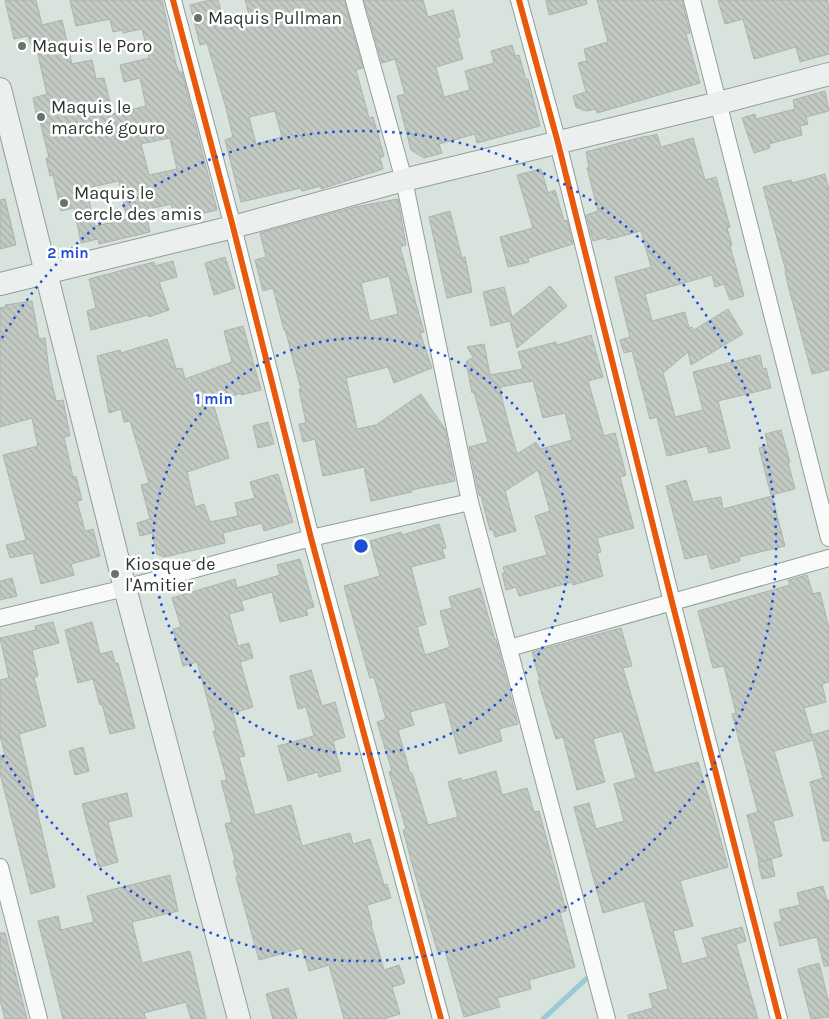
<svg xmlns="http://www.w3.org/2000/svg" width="829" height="1019" font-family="Karla,sans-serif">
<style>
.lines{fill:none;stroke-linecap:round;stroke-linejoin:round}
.stream{stroke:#99cbd4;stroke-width:5}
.building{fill:url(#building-back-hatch);stroke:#acb3ad;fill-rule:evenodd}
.street-casing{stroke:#949e98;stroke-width:18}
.secondary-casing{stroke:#949e98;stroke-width:24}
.street{stroke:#f9fbfa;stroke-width:16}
.secondary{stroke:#ebf0ef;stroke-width:22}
.cycleway-casing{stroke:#fff;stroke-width:9}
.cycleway{stroke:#e8590c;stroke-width:6}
.ring{fill:none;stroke:#1d4ed8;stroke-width:2.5;stroke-dasharray:2.5 5}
.poi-dot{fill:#69736e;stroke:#fff;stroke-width:2}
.labels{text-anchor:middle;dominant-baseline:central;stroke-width:5;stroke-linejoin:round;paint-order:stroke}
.poi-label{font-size:18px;fill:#2e3632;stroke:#fff;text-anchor:start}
.centre{fill:#1d4ed8;stroke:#fff;stroke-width:2.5}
.ring-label{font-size:15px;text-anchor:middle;font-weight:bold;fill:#1d4ed8;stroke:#fff;stroke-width:5;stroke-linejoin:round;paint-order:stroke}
</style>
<defs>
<pattern id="building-back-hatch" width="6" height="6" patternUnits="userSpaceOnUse" patternTransform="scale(1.25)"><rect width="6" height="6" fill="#c2cac3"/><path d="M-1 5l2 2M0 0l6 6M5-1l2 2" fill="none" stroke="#a7aea8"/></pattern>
</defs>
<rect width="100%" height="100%" fill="#d7e3dc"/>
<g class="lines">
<!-- stream -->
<path class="stream" d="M543,1019L586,979"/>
</g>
<!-- building -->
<path class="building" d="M5,0H36L42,25L62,20L72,64L92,60L96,79L104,78L113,114L146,106L140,78L124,82L120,65L149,58L142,29L123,33L122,30L113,32L110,19L76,26L70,0H162L176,64L179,72H182L217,210L175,220L171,204L145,210L150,232L99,244L98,239L81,243L74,208L61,211L53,175L50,176L46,158H49L40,121L38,122L33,98L47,94L36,46L32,47L28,36L14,39ZM170,138L177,169L149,175L141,144ZM119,181L127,219L95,226L86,188Z
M210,0H218L226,29L251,22L245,0H344L363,68L356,70L369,118L373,117L384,156L380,158L383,169L321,189V186L302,191L301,188L241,202L225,140L233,137L226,108L207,43L200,45L190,5ZM275,111L282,137L256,144L249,117Z
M364,0H423L428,17L453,10L460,37L457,38L463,59L436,67L444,97L470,90L465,71L494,63L491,51L512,45L515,56L519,55L526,80L528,79L540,126L477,143L475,134L439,144L442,153L424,158L411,150L397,96L405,94L395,59L382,63Z
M546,0H586L587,4L549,15Z
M597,0H682L690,33L686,34L700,83L597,113L596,109L586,111L576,107L573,96L586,92L578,63L587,61L584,49L608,42Z
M718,0H827L829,7V54L800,62L796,47L754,59L743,19L725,24Z
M825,91L829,111L806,117L808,124L800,126L802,135L769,144L770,148L754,153L742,118L755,114L756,119L795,109L793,100Z
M657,134L661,147L693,138L705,180L716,177L730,227L727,228L732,245L730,246L744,296L730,300L724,284L715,287L712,275L645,294L652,321L685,312L689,328L692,327L694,330L728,309L743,334L691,365L688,352L663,373L675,417L703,410L693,372L760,355L763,369L766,368L771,388L718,401L730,448L709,453L707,446L667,456L657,417L650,419L632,351L624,353L620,340L630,337L615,277L651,267L641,231L607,240V237L593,241L586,215L598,211L587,168L589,167L586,152L646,136V137Z
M541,169L548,193L555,190L564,221L567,220L573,244L528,258L529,262L508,267L500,237L533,228L517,175Z
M825,174L829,190V370L812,374L788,285L785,271H786L763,187L791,180L792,183Z
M5,199L16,245L0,249V200Z
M398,199L406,245L400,247L424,332L420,333L432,368L394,383L388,367L346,378L357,429L376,425L421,394L445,429L455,481L411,490L412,492L371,501L364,467L323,476L315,439L303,442L299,424L306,423L299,389H301L285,329L284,330L273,288L263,291L255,260L266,257L260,233L355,207ZM389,276L398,314L370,321L361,283Z
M450,211L462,258L465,257L472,292L447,298L429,217Z
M225,257L235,288L214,295L205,263Z
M173,261L177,277L159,282L169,310L149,317L148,315L91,330L87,311L96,308L89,279L154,262L155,266Z
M550,286L567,306L517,348L510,321L491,326L483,292L504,287L512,317Z
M32,301L39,339L45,338L49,371L56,401L63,400L70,436L64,437L73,477L76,476L82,500L77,501L85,531L93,529L100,556L71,564L74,575L41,584L33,553L10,558L6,545L26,540L3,455L38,446L32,418L0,427V308L6,307L5,305Z
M243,326L261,390L241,395V393L213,403L229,458L187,472L195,507L204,504L210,522L238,516L235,503L255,498L250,482L278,474L293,522L264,531L262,523L223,533L225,543L164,557L157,554L152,533L140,536L137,523L150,519L141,485L149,483L130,421L124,422L121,409L109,413L97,356L120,350L121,353L167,339L176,369L182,368L185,379L232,362L224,331Z
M591,335L603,377L588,381L604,436L615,433L626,475L620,477L634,528L597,538L601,552L597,553L603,576L573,585L572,582L519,596L516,587L506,590L502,573H505L503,567L547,555L535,516L550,511L538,470L505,491L516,531L495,537L493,530H490L481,496L479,495L469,447L488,442L474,392L472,393L466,362L473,357L467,347L484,344L490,375L523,369L518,352L556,342L557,345ZM533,381L543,418L565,413L572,440L541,449L536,442L517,454L503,403L500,387Z
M268,422L274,444L258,448L253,426Z
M781,430L790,462H788L795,489L771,495L759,448L768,445L765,434Z
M686,480L693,502L721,497L723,509L772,496L785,546L739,557L740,561L711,569L707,554L685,559L666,486Z
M439,524L446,548L442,549L445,558L411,567L426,624L417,627L425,655L450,647L440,611L452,608L449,597L480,588L495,640L496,639L518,724L499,729L502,741L459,754L445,702L410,712L414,725L398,730L410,773H412L428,825L458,817L448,782L461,778L462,781L496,771L502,795L527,788L534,812L539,811L566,911L560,913L575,967L529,980L531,989L497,998L500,1007L464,1017L445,951L438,953L413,867L403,830L406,829L389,772L392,771L377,722L386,719L374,677L370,678L367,669L344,586L380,576L370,541L401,532L402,535Z
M300,559L314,607L306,609L308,615L280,622L272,592L241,601L244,610L229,614L238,646L249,643L253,658L240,662L253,707L233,713L245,756L239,757L255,815L291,805L302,846L350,833L353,844L370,839L384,885L387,884L391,898L367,905L372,924L371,925L384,970L399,965L405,983L392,987L400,1014L383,1019H344L329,965L309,971L302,948L259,960L236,877L238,876L233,861L235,860L225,824L232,822L221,781L227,780L213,731H216L197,662L183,666L173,629L181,627L172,598L235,579L237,588L280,575L277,565Z
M807,575L813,594L820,592L829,628V682L822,684L826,702L804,708L812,735L829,730V841H823L810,782L823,778L813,740L774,751L793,816L773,821L782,856L759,862L747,815L758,812L732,714L736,713L724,666L713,668L698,611L790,585L788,580Z
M12,578L17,596L0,600V581Z
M53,622L59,643L32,650L38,676L34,677L46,726L19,734L55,887L31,894L0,773V756L5,755L0,735V680L9,678L0,638L36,630L35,626Z
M92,622L100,654L112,651L115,663H118L135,728L110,734L102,704L100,705L93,679L78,683L65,630Z
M621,628L632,666L623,668L654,773L698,762L713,812L728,867L680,881L693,926L673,931L682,964L708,957L702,938L742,927L746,941L736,944L758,1019H629L628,1015L653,1008L649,994L668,989L644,901L603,913L574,807L589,803L596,829L624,821L614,784L636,778L622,731L593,739L605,782L577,790L563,737L556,739L538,681H540L532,652Z
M311,670L322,706L335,702L345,737L333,741L341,771L319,777L318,772L288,781L278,746L314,736L306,707L298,709L290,676Z
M83,747L89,771L75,775L69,751Z
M127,793L132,816L108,822L118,862L99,867L82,804Z
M771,859L775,876L762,879L758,862Z
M170,875L178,911L132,922L142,963L190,951L206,1019H191L186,1002L144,1013L146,1019H63L38,921L58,916L61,930L94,922L87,896Z
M823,886L827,901L829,900V966H824L817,937L780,946L774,923L782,921L779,910L800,905L797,893Z
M0,933H5L27,1019H5L0,1000Z
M819,963L829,1003V1017L811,1019L798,969Z
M288,988L297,1019H273L266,994Z"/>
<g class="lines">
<!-- street casing -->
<g class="street-casing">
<path id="street" d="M173,0L233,227L311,538L441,1019
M354,0L404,180L470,502L607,1019
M519,0L558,143L672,602L779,1019
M692,0L829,538
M0,618L125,588L311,538L470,502
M509,648L829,558
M0,867L39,1019"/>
</g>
<!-- secondary casing -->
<g class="secondary-casing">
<path id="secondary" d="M0,89L125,588L239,1019
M0,284L233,227L404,180L719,103L829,74"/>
</g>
<!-- street -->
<use href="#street" class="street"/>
<!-- secondary -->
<use href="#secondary" class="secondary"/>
<!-- cycleway casing -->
<g class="cycleway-casing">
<path id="cycleway" d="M173,0L233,227L311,538L441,1019
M519,0L558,143L672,602L779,1019"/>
</g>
<!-- cycleway -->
<use href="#cycleway" class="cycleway"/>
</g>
<!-- distance rings -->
<g class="ring">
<circle cx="361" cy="546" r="208"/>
<path d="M2 338A415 415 0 1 1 2 754"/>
</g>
<!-- markers -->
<g class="poi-dot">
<circle cx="198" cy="18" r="5"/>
<circle cx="22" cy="46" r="5"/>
<circle cx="41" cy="117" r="5"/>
<circle cx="64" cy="203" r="5"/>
<circle cx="115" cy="574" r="5"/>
</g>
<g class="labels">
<!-- poi labels -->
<g class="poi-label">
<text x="208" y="18">Maquis Pullman</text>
<text x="32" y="46">Maquis le Poro</text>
<text x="51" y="107">Maquis le<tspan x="51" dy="21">marché gouro</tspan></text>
<text x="74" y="193">Maquis le<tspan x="74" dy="21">cercle des amis</tspan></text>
<text x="125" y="564">Kiosque de<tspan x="125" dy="21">l'Amitier</tspan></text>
</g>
</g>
<circle cx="361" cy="546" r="8" class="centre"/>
<g class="ring-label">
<text x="68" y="258">2 min</text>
<text x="214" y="404">1 min</text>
</g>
</svg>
